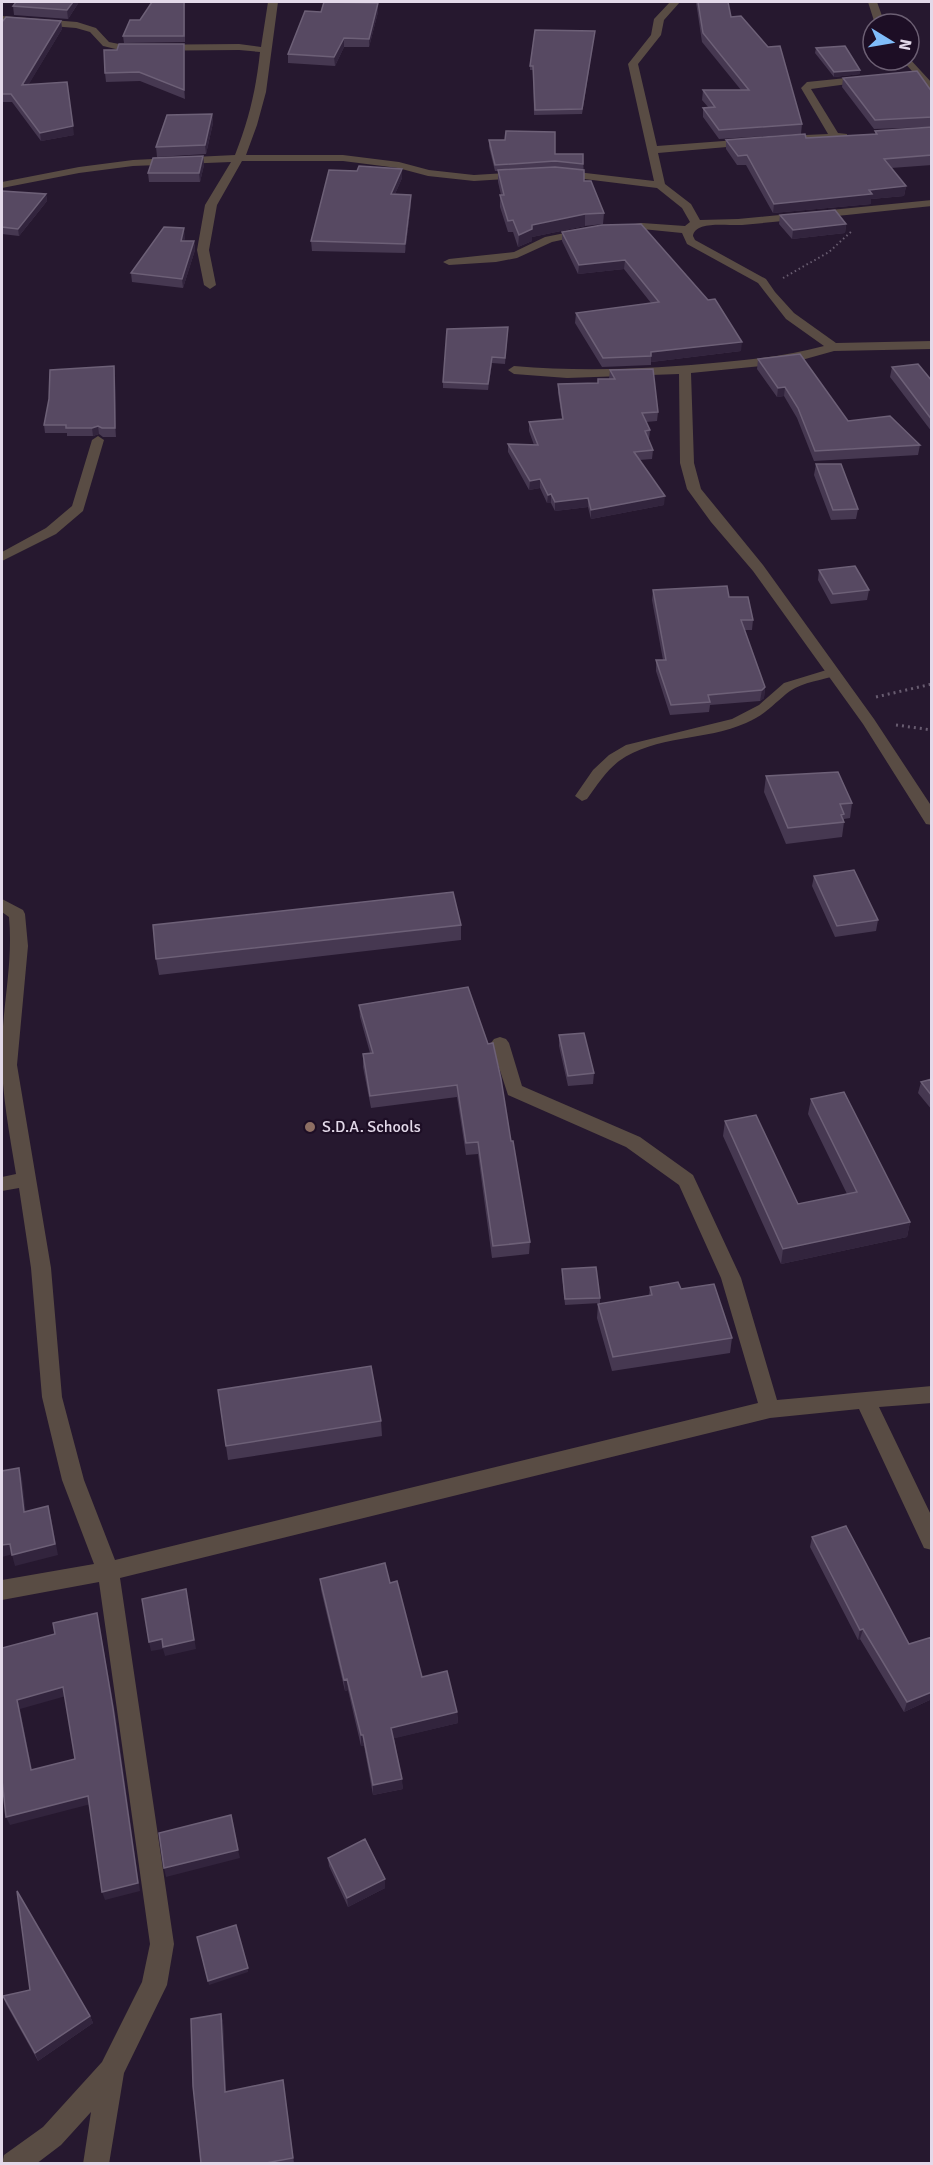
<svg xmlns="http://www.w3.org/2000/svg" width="933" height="2165" font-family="Signika,sans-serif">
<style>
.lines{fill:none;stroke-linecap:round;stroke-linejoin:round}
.path-far1{stroke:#685c70;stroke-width:2;stroke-dasharray:1.5 3;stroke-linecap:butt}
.path{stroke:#685c70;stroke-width:3;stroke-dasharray:2 4;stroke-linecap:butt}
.lane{fill:#594c44;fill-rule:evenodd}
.street{fill:#594c44;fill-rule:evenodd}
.wall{fill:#463851}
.shaded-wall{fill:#32243d}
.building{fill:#574962;stroke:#6d6077;stroke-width:1.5;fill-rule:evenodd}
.education-dot{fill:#8d6e63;stroke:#1d0e25;stroke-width:2}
.labels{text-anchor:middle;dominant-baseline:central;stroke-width:4.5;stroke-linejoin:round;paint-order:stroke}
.poi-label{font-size:16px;fill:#e3d9e9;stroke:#1d0e25;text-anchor:start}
</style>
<rect width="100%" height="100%" fill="#26182f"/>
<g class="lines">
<!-- path-far1 -->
<path class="path-far1" d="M783,278L829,252L853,230"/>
<!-- path -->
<path class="path" d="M876,697L932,684
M896,725L932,730"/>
<!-- lane -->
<path class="lane" d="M833,668L840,672L838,675C823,680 803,682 790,691C774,703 767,714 746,723C706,741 655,735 619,761C606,771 597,785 587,799L582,801L575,796L593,770L609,755L626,745L732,719L759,705L784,683Z"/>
<!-- street -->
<path class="street" d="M268,2H278L266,92L257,125L246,155H343L399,162L429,170L474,175L520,172L525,175L520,178L474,181L428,176L398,168L343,161H242L217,205L209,250L216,285L210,289L204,285L197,250L205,205L231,162L133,166L79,173L2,188V182L79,167L133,160L235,155C249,119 256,90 260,52L239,50L124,51L103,46L90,32L76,28L2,22V16L77,22L96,28L109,42L124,45L239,44L261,47Z
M670,2H680L664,20L661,35L638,64L657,146L750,139L755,142L750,145L658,153L665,184L691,204L700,220L738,219L932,200V206C868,213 805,219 742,225C729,226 695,220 693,236L695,240L766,279L775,292L794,313L836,343L932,341V349L834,351L791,363L691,373L694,463L701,489L763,565L874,719L932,807V825L926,824L863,724L753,571L711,522L687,489L680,463L679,374L567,378L514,374L508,370L514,366C584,372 654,369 724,362C758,359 791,355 824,346L786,319L758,283L687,244L682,233L642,229L615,231V227L642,223L685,226L690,222L682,208L657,188L560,176L555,173L560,170L654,181L628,64L651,35L654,19Z
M868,2H877L885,24H875Z
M909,58L932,83V93L902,60H909Z
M866,76L870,77V81L811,89L838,133L847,134V138L779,141L778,139L783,136L828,134L801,88L807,82Z
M585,229L589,230V234L552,242L517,258L496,262L449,265L443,262L449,259L514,252L545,237Z
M98,436L104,440L83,511L56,534L2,561V552L46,528L72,506L92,440Z
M2,899L23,910L25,914L28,946L17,1065L51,1268L62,1397L84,1480L115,1560L758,1403L721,1278L679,1185L626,1147L508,1095L491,1043L494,1039L500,1037L506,1039L509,1043L522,1086L640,1137L693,1175L741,1278L777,1400L932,1386V1403L879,1407L932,1517V1550L924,1548L859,1409L770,1418L120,1578L174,1944L167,1985L124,2073L109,2164H83L91,2112L61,2145L36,2164H2L4,2155L43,2127L102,2062L142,1982L150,1944L99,1582L2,1600V1580L94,1564L62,1480L42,1397L31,1268L19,1188L2,1191V1177L16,1174C9,1130 0,1086 2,1041C4,999 13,959 9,917L2,912Z"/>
</g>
<!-- wall -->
<path class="wall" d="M16,2H79L68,19L14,15L13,6Z
M185,2V42L124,43L123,36L140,20Z
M696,2H728L731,17L802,124L801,134L719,139L703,117V108L708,107L702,100L703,90H741L702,42Z
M378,3V12L369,47H344L335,66L288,63V54L321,12Z
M61,21L62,29L28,85L74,135L41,141L12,102H2V22Z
M595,31L582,114L534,115L533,70H530V66Z
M184,44L185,99L140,81L106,82L105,73Z
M816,48L860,70V74L834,77L815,53Z
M843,78L932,92V127L874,129L842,87Z
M212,114L213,123L206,154L157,157L156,147Z
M932,127V165L891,168L906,186L904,196L871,199V204L773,213L746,165H737L726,149V140L806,138L875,134V131Z
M489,140L555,154H583L584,181L604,213L603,224L585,226L532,237V241L518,247L513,232H508L500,207V195H501L498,182V171H495L489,147Z
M203,156L204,165L200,182H149L148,173Z
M402,169V178L395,194L411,204L405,253L312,251L311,241L357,171Z
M2,191L46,194L47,201L19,236L2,234Z
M780,215L846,224L845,233L792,239L779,224Z
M602,225L741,351L651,362V365L602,367L575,323L576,313L651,303L624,269L578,274L562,241V232Z
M185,237L184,241H194L195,250L183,288L132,282L131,273Z
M508,327L505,364L492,363L488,390L443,388V382Z
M758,359L848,421L920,445L918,455L814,461L797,418L784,396L777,397L757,369Z
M114,366L115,375L116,437H103L99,434L93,436H67V433H45L44,425Z
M892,367L932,381V432L890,377Z
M610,370L658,412L657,421L646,422L650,430L649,439H648L653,450L652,459L639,460L664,505L591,519L588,507L555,511L551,503H547L540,488L529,490L508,452V444L534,445L529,431V422L562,419L558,393V384L598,383L609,379Z
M816,464L858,509L856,519L831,520L814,475Z
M819,570L869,590L867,600L831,604L818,580Z
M653,590L729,597L753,620L752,630H744L765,687L764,698L760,701L710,705L709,712L670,715L656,671V660H663L652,600Z
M766,776L852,803L850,818L844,819V822L842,837L786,844L764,792Z
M814,876L878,920L876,931L835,937L812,886Z
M461,925V940L159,975L156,959Z
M468,987L511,1141L530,1242L529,1254L492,1258L478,1154L466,1155L457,1097L371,1108L363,1067V1054L370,1053L360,1017L359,1005Z
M559,1035L594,1073L593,1084L568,1086L559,1046Z
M932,1079V1110L918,1093L921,1082Z
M811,1099L910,1222L907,1237L781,1264L723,1136L725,1121L798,1204L847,1194L808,1114Z
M562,1269L600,1298V1303L565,1305L562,1274Z
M650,1287L681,1289L732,1338L730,1353L612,1371L597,1318L598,1304L649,1296Z
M218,1390L381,1421L382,1436L228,1460Z
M812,1537L909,1644L932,1637V1699L904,1712L860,1639L858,1640L810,1547Z
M320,1579L390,1583L422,1677L457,1712L458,1723L394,1738L403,1789L373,1795L364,1746H361L348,1690L345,1691L321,1590Z
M328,1858L385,1888L348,1907L329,1866Z
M30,1990L90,2016L93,2023L38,2061L6,2004L3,1996Z
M221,2014L223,2022L226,2092L283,2080L294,2163H201Z"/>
<!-- shaded-wall -->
<path class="shaded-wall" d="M73,2H79L68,19L67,10Z
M378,3V12L369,47V39Z
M61,21L62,29L23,94L22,85Z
M344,38V47L335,66L334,57Z
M184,44L185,53V99L184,90Z
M860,70V74L834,77V72Z
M212,114L213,123L206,154L205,145Z
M73,126L74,135L41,141L40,133Z
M203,156L204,165L200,182L199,173Z
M402,169V178L391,203V194Z
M906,186L904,196L871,199V204L773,213L774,204L869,190Z
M46,194L47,201L19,236L18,229Z
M411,195V204L405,253V244Z
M585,214V226L532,237V225Z
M846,224L845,233L792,239L793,230Z
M184,228L185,237L182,250L181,241Z
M532,229V241L518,247L519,235Z
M194,241L195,250L183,288L182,279Z
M625,260L624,269L578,274L579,265Z
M742,342L741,351L651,362V352Z
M492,357V363L488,390V384Z
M114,366L115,375L116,437L115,428Z
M785,387L784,396L777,397L778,388Z
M98,426L99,434L93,436L92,428Z
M540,479V488L529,490L530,481Z
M551,494V503H547L548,495Z
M665,496L664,505L591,519V510Z
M588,498V507L555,511V502Z
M765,687L764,698L760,701L762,690Z
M910,1222L907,1237L781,1264L783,1249Z
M19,1468L22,1478L27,1523L24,1512Z
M48,1506L51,1517L58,1555L15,1566L12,1555Z
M10,1544L13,1554L2,1557V1545Z
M186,1589L196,1649L165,1656L163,1649L151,1651L149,1642Z
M97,1613L116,1717L140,1891L105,1900L102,1892Z
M863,1629L860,1639L858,1640L860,1630Z
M347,1679L348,1690L345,1691L344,1680Z
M63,1687L66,1696L20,1709L34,1779L31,1770L17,1700Z
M932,1692V1699L904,1712L907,1702Z
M457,1712L458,1723L392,1739L391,1728Z
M361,1735H363L364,1746H361Z
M402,1779L403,1789L373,1795V1785Z
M88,1796L91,1804L10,1825L6,1817Z
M238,1850L240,1858L166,1877L164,1868Z
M385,1879V1888L348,1907L347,1898Z
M248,1968V1972L209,1985L208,1981Z
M221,2014L223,2022L226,2099L225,2092Z
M90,2016L93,2023L38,2061L35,2053Z"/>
<!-- building -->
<path class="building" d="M16,2H73L67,10L13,6Z
M152,2H184V36H123L130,20H140Z
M324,2L378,3L369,39L344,38L334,57L288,54L305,11L321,12Z
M698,2H728L731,17L741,16L768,47L780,46L802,124L719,130L703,108L715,107L703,90H749L703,33Z
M6,17L61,21L22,85L67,82L73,126L40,133L11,94H2V22Z
M535,30L595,31L582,109L535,110L533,66H530Z
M119,44H184V90L139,72L105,73L104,50H117Z
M845,46L860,70L834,72L816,48Z
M917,71L932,92V117L875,120L843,78Z
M212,114L205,145L156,147L167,115Z
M932,127V155L884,159L906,186L869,190L872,194L774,204L747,155L738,156L726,140L805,134L806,138L877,134L875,131Z
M506,131L555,132V154H583V164L555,161L495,165L489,140H505Z
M203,156L199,173H148L153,158Z
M359,166L402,169L391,194L411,195L405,244L311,241L329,170L357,171Z
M555,167L584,170V181H591L604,213L585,214L532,225V229L519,235L513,220L508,221L500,195H504L498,170Z
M2,191L46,194L18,229L2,227Z
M835,210L846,224L793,230L780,215Z
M641,224L708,300L715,299L742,342L651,352V356L603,358L576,313L659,302L625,260L579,265L562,232L602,225Z
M164,227L184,228L181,241H194L182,279L131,273Z
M508,327L505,358L492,357L488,384L443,382L447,329Z
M800,354L848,421L890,416L920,445L815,451L798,408L785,387L778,388L758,359Z
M918,364L932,381V420L892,367Z
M114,366L115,428H102L98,426L92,428H66V425H44L49,399L50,370Z
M653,369L658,412L642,413L650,430L645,431L653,450L634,452L665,496L591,510L588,498L555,502L551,494L548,495L540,479L530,481L508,444L538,445L529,422L563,419L558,384L598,383V379H615L610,370Z
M816,464H841L858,509L833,510Z
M855,566L869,590L833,594L819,570Z
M727,586L729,597H748L753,620H741L765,687L762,690L708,695L710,702L671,705L656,660H666L653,590Z
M838,772L852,803L840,804L844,814L841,815L844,822L788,828L766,776Z
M854,870L878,920L837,926L814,876Z
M453,892L461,925L156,959L153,925Z
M468,987L488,1044L493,1043L501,1079L511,1141H513L530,1242L493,1246L478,1142L466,1143L457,1085L370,1096L363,1054L373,1053L359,1005Z
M584,1033L594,1073L568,1076L559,1035Z
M932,1079V1096L921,1082Z
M844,1092L910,1222L783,1249L725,1121L756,1115L798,1204L857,1192L811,1099Z
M596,1267L600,1298L565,1299L562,1269Z
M678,1282L681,1289L714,1284L732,1338L613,1357L598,1304L652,1295L650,1287Z
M371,1366L381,1421L226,1446L218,1390Z
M19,1468L24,1512L48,1506L55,1544L12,1555L10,1544L2,1545V1471Z
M846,1526L909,1644L932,1637V1692L907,1702L863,1629L860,1630L812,1537Z
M385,1563L390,1583L397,1581L422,1677L447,1671L457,1712L391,1728L402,1779L373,1785L363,1735H361L347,1679L344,1680L320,1579Z
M186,1589L194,1640L163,1647L162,1639L149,1642L142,1599Z
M97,1613L113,1708L138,1883L102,1892L88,1796L6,1817L2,1780V1648L55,1634L53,1623ZM63,1687L75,1759L31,1770L17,1700Z
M231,1815L238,1850L164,1868L159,1833Z
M365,1839L385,1879L347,1898L328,1858Z
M17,1891L90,2016L35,2053L3,1996L30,1990Z
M236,1925L248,1968L208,1981L197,1937Z
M221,2014L225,2092L283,2080L293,2158L266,2163H201L193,2086L191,2019Z"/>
<!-- markers -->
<circle class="education-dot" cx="310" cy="1127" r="6"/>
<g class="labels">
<!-- poi labels -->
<g class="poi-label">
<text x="322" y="1127">S.D.A. Schools</text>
</g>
</g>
<!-- border -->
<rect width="933" height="2165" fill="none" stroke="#e3d9e9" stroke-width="6"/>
<!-- north arrow -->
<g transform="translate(891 42) rotate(101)"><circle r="28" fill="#1d0e25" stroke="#6c5f73" stroke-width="1.5"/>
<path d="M0-4.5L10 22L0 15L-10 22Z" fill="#80bdfa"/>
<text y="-9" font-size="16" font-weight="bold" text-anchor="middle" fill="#e3d9e9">N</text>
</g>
</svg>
